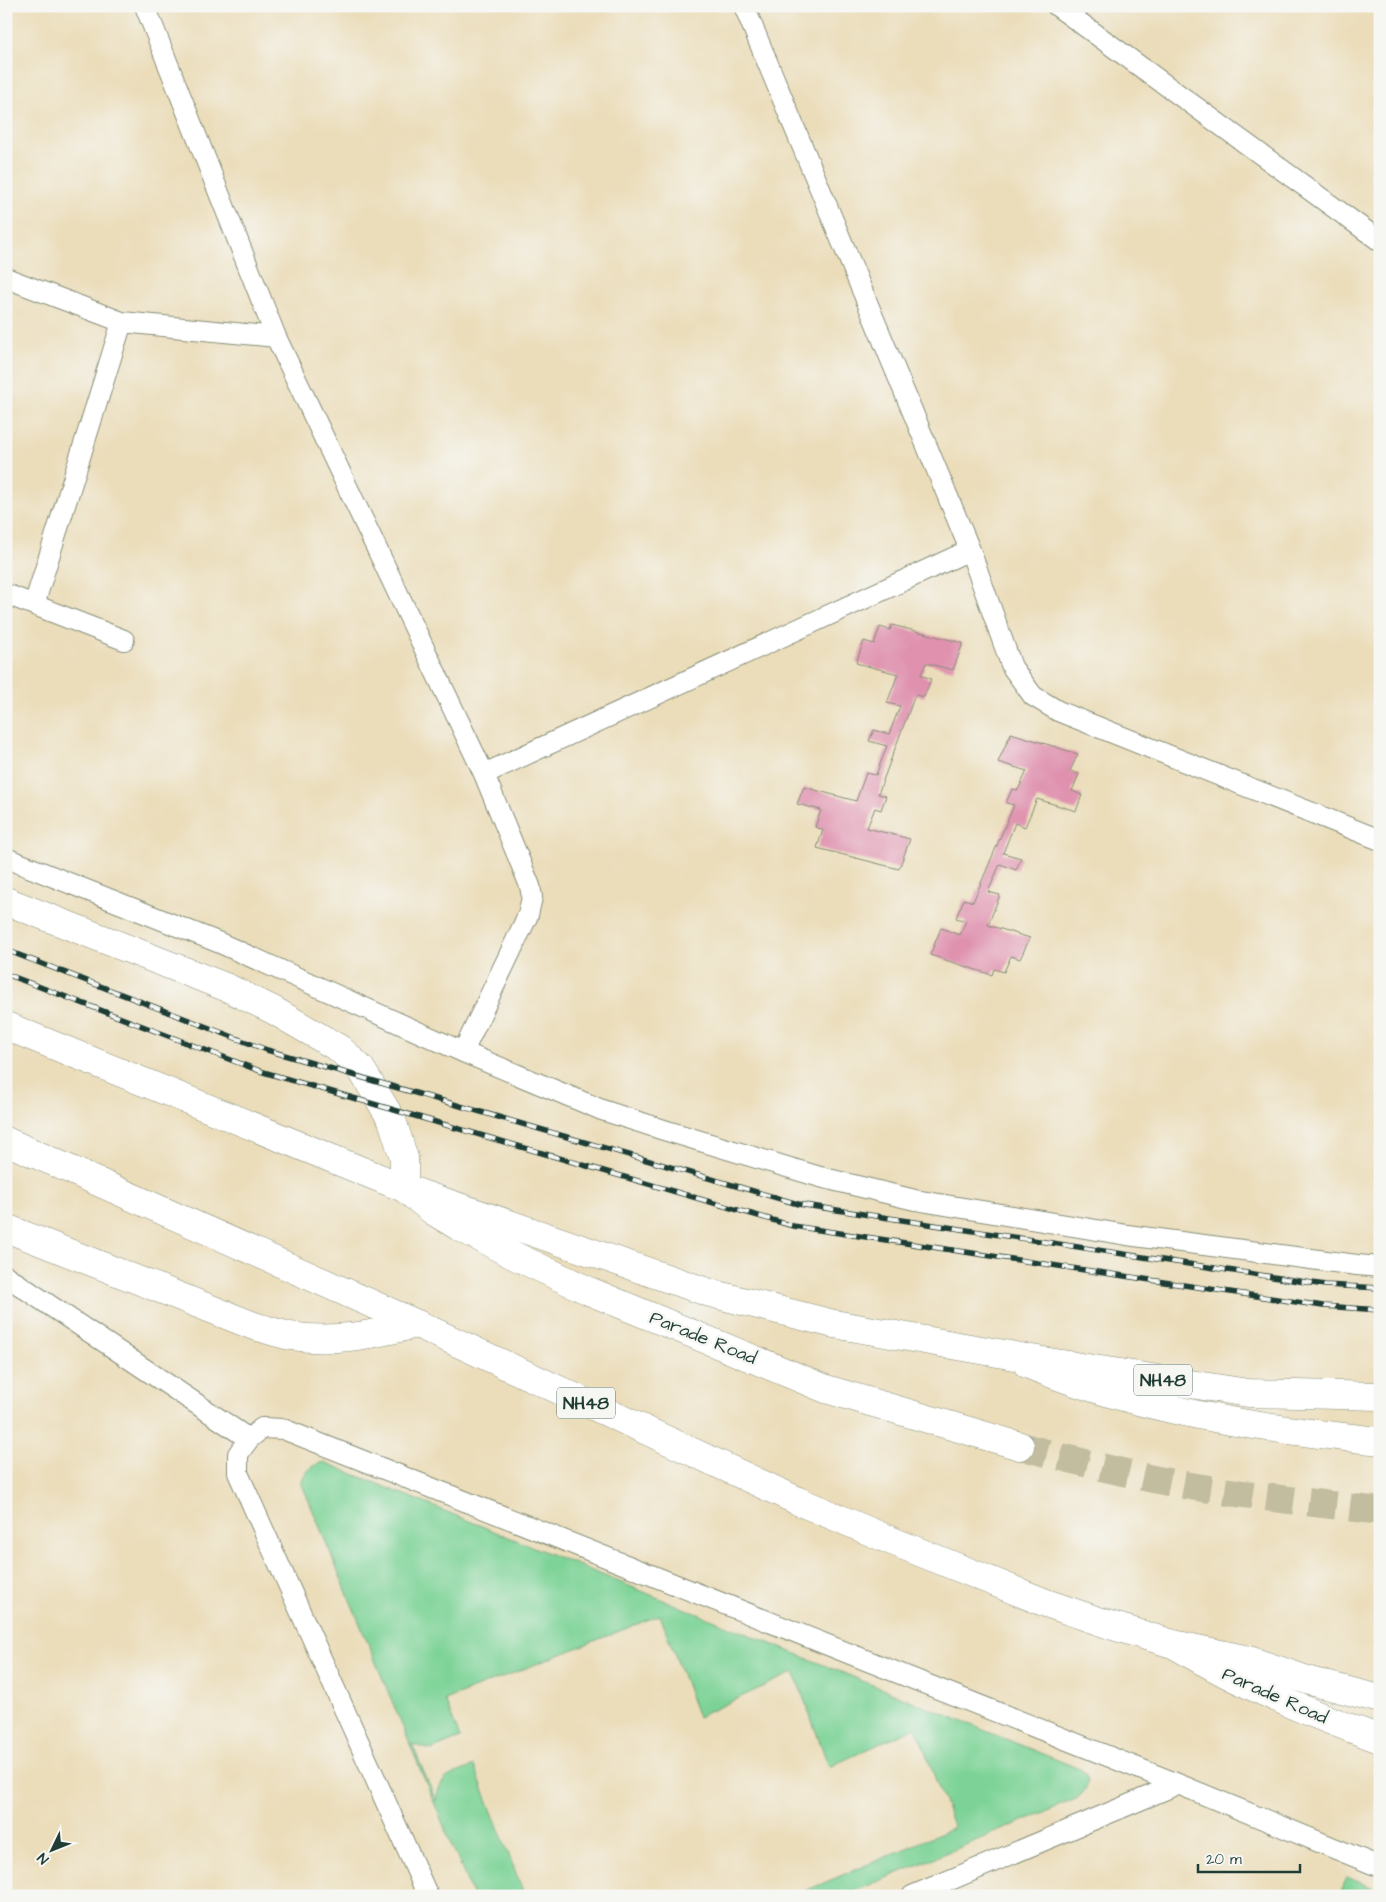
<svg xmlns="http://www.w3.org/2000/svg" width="1386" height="1902" font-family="'Architects Daughter',sans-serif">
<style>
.green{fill:#7dd397;stroke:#4e8866}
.building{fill:#df91ae}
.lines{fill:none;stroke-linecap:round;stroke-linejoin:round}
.tertiary-tunnel{stroke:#c2bd9f;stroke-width:28;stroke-dasharray:28 14;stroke-linecap:butt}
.service-casing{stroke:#858d77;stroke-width:22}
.tertiary-casing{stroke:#858d77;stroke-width:29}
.trunk-casing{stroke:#858d77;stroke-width:29}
.motorway-casing{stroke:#858d77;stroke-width:29}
.service{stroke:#fff;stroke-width:20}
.tertiary{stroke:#fff;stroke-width:28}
.trunk{stroke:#fff;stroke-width:28}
.motorway{stroke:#fff;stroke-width:28}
.rail-casing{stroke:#1f3d34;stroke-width:5.5}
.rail{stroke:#f6f6f2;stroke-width:4;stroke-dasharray:11;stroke-linecap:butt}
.labels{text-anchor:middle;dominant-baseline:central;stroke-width:5;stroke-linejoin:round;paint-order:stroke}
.shield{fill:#f6f6f2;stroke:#60746d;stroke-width:1}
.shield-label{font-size:18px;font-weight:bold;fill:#1f3d34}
.street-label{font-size:19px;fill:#1f3d34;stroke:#f6f6f2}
</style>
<rect width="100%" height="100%" fill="#f6f6f2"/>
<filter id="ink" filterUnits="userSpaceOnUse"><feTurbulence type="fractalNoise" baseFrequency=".02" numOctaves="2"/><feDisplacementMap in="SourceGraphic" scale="10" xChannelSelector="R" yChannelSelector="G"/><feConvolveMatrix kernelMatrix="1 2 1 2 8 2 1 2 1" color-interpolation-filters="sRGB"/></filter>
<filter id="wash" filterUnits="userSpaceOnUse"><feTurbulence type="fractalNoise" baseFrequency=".0096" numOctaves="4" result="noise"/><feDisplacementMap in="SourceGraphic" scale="20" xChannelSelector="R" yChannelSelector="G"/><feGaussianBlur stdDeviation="1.12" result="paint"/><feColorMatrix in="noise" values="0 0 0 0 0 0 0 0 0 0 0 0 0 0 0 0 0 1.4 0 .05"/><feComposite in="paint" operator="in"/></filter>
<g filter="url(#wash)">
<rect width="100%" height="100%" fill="#ebddba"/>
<!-- green -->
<path class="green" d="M324,1462L1082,1770C1093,1781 1086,1791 1076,1799L843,1896H793L954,1828L916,1727L829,1767L794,1672L698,1717L660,1615L445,1700L460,1738L431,1750L412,1744L436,1801C440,1774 451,1776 474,1766L525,1896H473L301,1482C306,1471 312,1465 324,1462Z
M1347,1877L1380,1891V1896H1339Z"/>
<g id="blocks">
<!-- building -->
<path class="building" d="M892,625L963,643L953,670L926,663L921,675L931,679L924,697L915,695L878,794L886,796L881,810L875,808L867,828L910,839L899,869L817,848L823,830L815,827L821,810L797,804L804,787L856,801L866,773L876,775L887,746L869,741L874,730L889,734L900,706L887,703L898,674L856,663L864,641L874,644L880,627L890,630Z
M1011,733L1078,754L1070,771L1079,774L1072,791L1082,795L1076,811L1037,799L1025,827L1015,823L1003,853L1021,858L1016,870L1000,864L988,892L1000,895L988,925L1030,938L1020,959L1011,956L1004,972L994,969L992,975L930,955L941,928L960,935L966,921L956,918L964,899L973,902L1014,805L1006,803L1012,789L1018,790L1027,771L998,762Z"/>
</g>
</g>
<g filter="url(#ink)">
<use href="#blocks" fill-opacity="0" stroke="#858d77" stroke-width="1"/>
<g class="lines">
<!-- tertiary-tunnel -->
<path class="tertiary-tunnel" d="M1020,1446C1069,1459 1118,1472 1168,1482C1238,1495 1309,1502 1380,1511"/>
<!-- service casing -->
<g class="service-casing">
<path id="service" d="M145,6L276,337L484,774L530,886L532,897L528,915L463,1052
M1057,6L1380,241
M6,278L122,322L276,337
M970,550L1012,667L1033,696L1058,711L1380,840
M6,594L124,640
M34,605L122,322
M484,774L970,550L744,6
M6,858L220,943L463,1052L602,1110L664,1130L820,1177L915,1200L1127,1235L1357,1265L1380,1267
M6,1276L249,1439
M428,1896L238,1473V1454L249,1439L262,1428L283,1429L1178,1784L1380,1867
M912,1896L1178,1784"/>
</g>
<!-- tertiary casing -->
<g class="tertiary-casing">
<path id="tertiary" d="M6,901L228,988L273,1010L340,1049L361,1069L392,1120L404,1158V1188L433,1211L458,1226L513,1255L589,1291L826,1389L1020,1446
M6,1228L254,1326C266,1329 279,1334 291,1336C334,1343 376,1334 417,1324
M1177,1646C1241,1685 1310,1714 1380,1739"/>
</g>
<!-- trunk casing -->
<g class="trunk-casing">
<path id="trunk" d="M6,1026L404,1188L710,1293L834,1324L947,1344
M6,1141L417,1324L798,1501L892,1541L1046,1603L1110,1625L1173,1644L1249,1660L1310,1681L1380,1699
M1027,1364C1090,1390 1158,1408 1225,1420C1276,1430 1328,1435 1380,1441"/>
</g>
<!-- motorway casing -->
<g class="motorway-casing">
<path id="motorway" d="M947,1344L1049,1362L1248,1393L1380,1396"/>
</g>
<!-- service -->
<use href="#service" class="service"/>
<!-- tertiary -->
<use href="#tertiary" class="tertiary"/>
<!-- trunk -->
<use href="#trunk" class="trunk"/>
<!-- motorway -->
<use href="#motorway" class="motorway"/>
<!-- rail casing -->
<g class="rail-casing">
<path id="rail" d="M6,950L267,1050L798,1204L1325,1285L1380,1288
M6,974L260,1071L793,1226L1323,1306L1380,1310"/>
</g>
<!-- rail -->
<use href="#rail" class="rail"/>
</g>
</g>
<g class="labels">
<!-- shield labels -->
<g class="shield">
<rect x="1134" y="1364.5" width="58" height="31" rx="4"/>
<rect x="557" y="1387.5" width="58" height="31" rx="4"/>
</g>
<g class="shield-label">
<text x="1163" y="1380">NH48</text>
<text x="586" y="1403">NH48</text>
</g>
<!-- street labels -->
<g class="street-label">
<text transform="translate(703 1338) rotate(22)">Parade Road</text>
<text transform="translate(1275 1696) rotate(24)">Parade Road</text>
</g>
</g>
<!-- margin -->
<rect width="1386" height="1902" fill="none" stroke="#f6f6f2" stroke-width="25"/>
<!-- north arrow -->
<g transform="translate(52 1850) rotate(227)" stroke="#f6f6f2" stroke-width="4" paint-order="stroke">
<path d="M0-4L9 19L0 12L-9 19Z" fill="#1f3d34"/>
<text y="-8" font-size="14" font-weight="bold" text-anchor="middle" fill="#1f3d34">N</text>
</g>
<!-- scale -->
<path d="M1198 1864v8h102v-8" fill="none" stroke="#1f3d34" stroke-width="2.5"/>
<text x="1206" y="1864" font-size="15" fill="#1f3d34" stroke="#f6f6f2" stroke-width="4" paint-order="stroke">20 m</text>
</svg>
